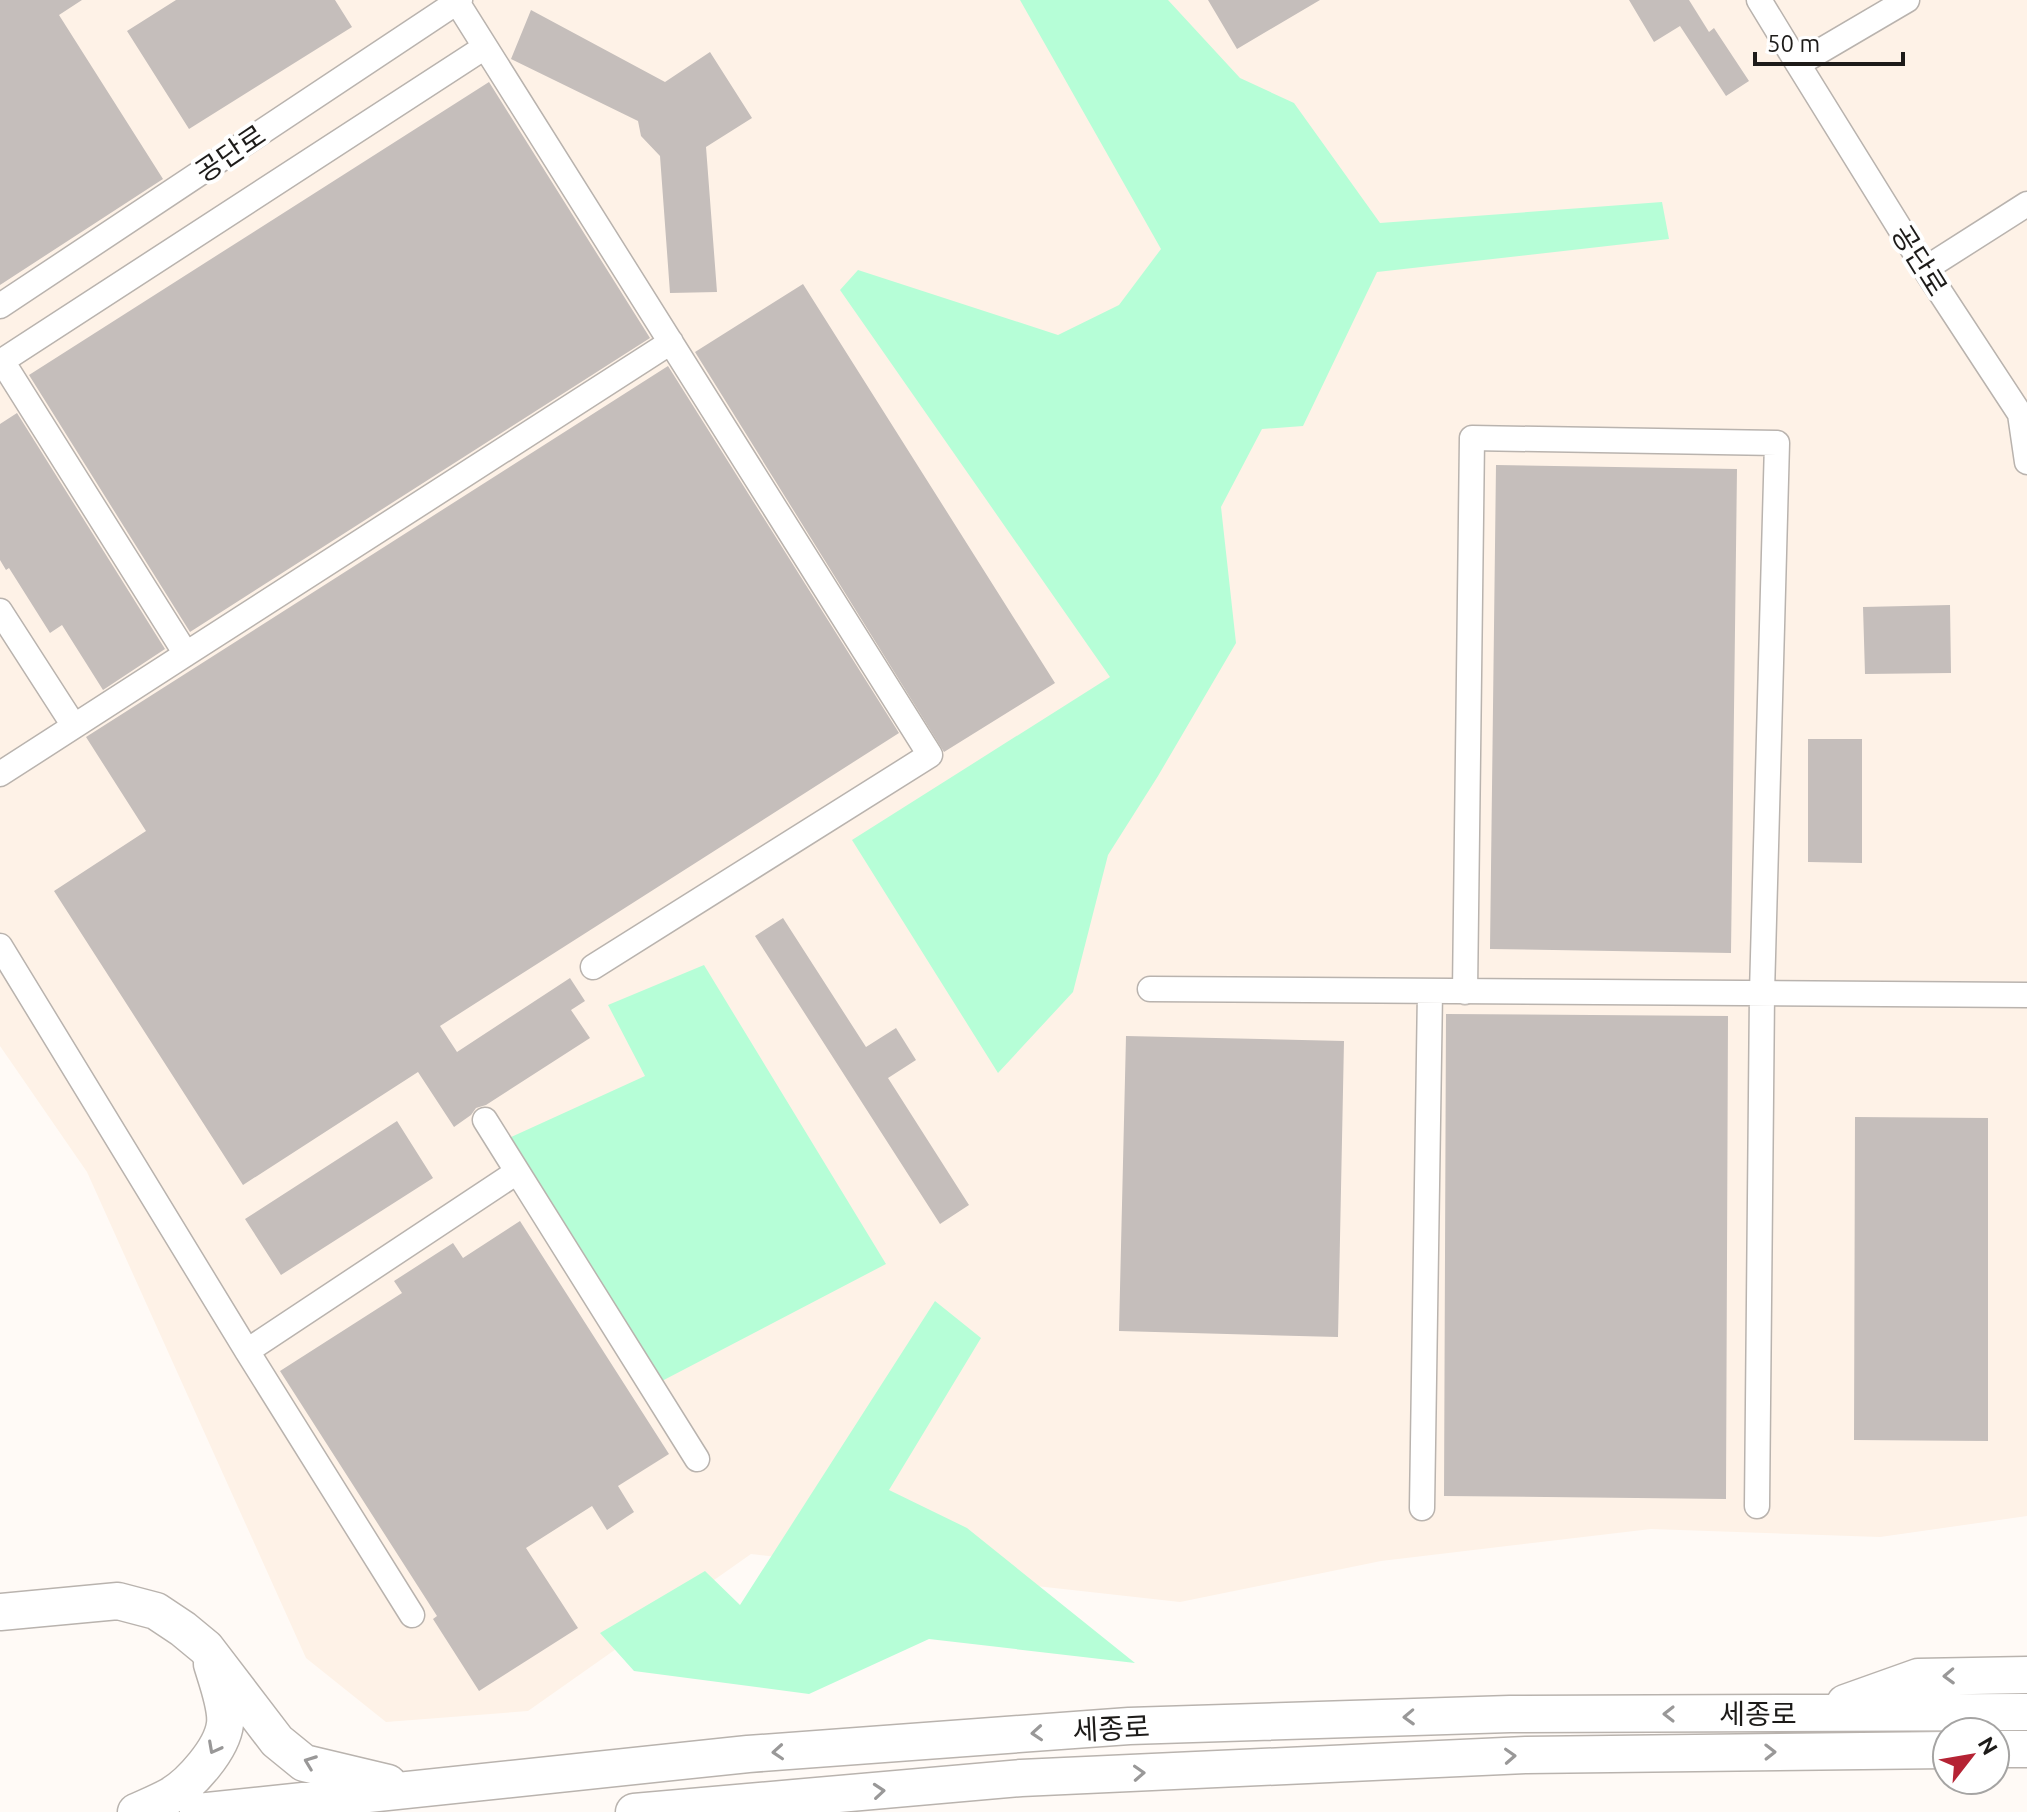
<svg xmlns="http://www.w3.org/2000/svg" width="2027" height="1812" font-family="Ubuntu,'Noto Sans KR',sans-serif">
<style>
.built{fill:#fef2e7}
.green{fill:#b6fed7}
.building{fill:#c5bebb}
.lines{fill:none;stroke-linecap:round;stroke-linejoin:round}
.minor-casing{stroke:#b9b3ae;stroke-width:27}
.highway-casing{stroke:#b9b3ae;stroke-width:39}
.minor{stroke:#fff;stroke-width:24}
.highway{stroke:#fff;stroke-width:36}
.oneway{stroke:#999898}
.labels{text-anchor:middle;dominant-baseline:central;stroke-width:8;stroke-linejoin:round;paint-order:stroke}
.street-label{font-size:28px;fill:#1d1b19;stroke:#fff}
</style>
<rect width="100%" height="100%" fill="#fffaf6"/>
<!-- built -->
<path class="built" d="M0,0H2027V1516L1880,1537L1651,1529L1381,1561L1180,1602L751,1554L528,1711L386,1722L306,1658L87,1172L0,1046Z"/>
<!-- green -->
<path class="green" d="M1020,0H1168L1240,78L1294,103L1380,223L1662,202L1669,239L1377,272L1303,426L1262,429L1221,507L1236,643L1158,776L1108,855L1073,992L998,1073L852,840L1110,677L840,290L858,270L1058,335L1119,305L1161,249Z
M704,965L886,1264L660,1382L509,1138L645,1076L608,1005Z
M935,1301L981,1338L889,1490L967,1528L1135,1663L929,1639L809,1694L634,1671L600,1633L705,1571L740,1605Z"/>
<!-- building -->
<path class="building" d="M0,0H82L59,15L163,179L0,285Z
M176,0H335L352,27L189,129L127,31Z
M1208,0H1320L1237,49Z
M1629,0H1689L1709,32L1714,28L1749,81L1726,96L1680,26L1654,42Z
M531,10L665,82L710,52L752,118L706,147L717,292L670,293L660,156L641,136L638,121L511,59Z
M489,82L650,338L190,632L29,375Z
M803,284L1055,683L944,752L695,352Z
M668,366L899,733L440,1026L457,1052L570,978L585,1001L571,1010L590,1038L486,1105L476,1108L471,1115L454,1127L418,1072L243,1185L54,891L146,831L86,737Z
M17,413L165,649L103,690L62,625L50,633L9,568L6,570L0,560V424Z
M1496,465L1737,469L1731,953L1490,949Z
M1950,605L1951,673L1865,674L1863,607Z
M1808,739H1862V863L1808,862Z
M783,918L866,1047L896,1028L916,1060L888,1078L969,1205L940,1224L755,936Z
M1446,1014L1728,1016L1726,1499L1444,1496Z
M1126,1036L1344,1041L1338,1337L1119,1331Z
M1855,1117L1988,1118V1441L1854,1440Z
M397,1121L433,1178L281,1275L245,1219Z
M520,1221L669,1454L618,1486L634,1512L607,1530L592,1506L526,1548L578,1628L479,1691L433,1619L437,1616L280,1371L402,1293L394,1281L453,1243L463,1258Z"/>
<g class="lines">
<!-- minor casing -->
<g class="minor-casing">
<path id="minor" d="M1759,0L1798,64L1907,0
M457,2L930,755L593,967
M485,47L2,361L186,654L671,342
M1798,64L1925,269L2020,414L2027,462
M1925,269L2027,204
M0,306L460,0
M0,611L74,726
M0,774L186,654
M0,946L247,1351L412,1615
M1150,989L2027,995
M1465,992L1472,438L1777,443L1762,993L1757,1506
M485,1120L697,1459
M247,1351L517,1172
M1422,1508L1430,991"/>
</g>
<!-- highway casing -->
<g class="highway-casing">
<path id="highway" d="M0,1612L118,1601L156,1611L183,1629L206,1648L277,1741L304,1763L388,1783
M1845,1703L1918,1677L2027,1675
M1995,1749H2027
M136,1812C147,1807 159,1802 170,1796C191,1784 222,1749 225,1724C227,1707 217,1681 212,1664
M198,1812L748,1754L1129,1726L1510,1714L2027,1712
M634,1812L1021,1778L1526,1755L1947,1750"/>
</g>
<!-- minor -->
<use href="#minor" class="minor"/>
<!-- highway -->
<use href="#highway" class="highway"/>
</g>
<!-- one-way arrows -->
<defs><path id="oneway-chevron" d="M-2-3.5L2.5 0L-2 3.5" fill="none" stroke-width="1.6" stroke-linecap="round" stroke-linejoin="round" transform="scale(2)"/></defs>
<g class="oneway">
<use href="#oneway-chevron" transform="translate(1949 1676) rotate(178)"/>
<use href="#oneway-chevron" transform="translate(1669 1714) rotate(180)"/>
<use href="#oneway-chevron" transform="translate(1409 1717) rotate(178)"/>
<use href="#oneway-chevron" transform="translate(1037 1733) rotate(176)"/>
<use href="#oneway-chevron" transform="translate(214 1748) rotate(118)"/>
<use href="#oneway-chevron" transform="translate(778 1752) rotate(176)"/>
<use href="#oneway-chevron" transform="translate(1770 1752) rotate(-1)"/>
<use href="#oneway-chevron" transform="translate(1510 1756) rotate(-3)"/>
<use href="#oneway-chevron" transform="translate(310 1762) rotate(-159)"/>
<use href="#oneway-chevron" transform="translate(1139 1773) rotate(-3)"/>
<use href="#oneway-chevron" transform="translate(879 1791) rotate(-5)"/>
</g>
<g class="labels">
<!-- street labels -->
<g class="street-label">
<text transform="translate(230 153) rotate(-34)">공단로</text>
<text transform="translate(1920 260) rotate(58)">공단로</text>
<text x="1758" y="1713">세종로</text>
<text transform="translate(1111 1728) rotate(-3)">세종로</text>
</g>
</g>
<!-- north arrow -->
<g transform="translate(1971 1756) rotate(59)"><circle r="38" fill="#ffffff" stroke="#a5a4a3" stroke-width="2"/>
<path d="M0-6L14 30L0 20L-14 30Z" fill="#b52334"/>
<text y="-12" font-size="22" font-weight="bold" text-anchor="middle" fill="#1d1b19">N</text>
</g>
<!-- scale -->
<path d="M1755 52v12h148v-12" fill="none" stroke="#1d1b19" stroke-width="4"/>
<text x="1767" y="52" font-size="24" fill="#1d1b19" stroke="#ffffff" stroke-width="6" paint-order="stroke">50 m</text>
</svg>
